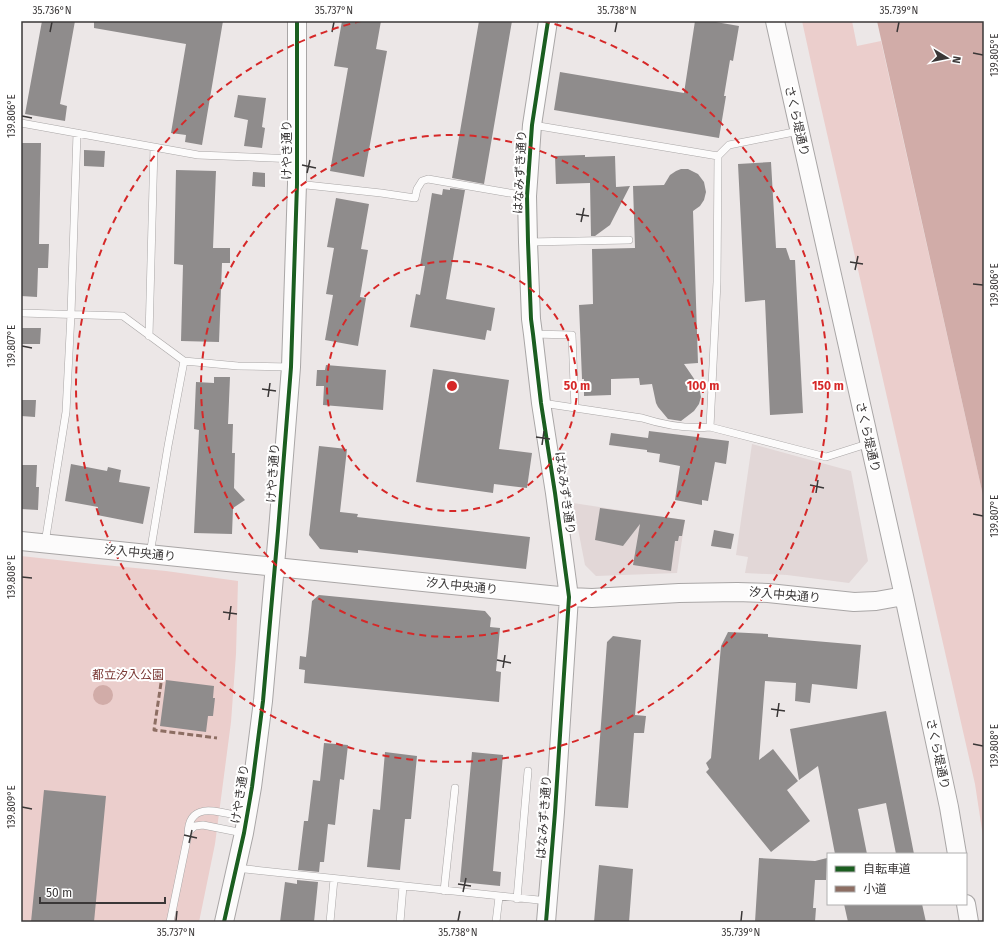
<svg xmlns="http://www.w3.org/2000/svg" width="1005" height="943" font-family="'Fira Sans','Noto Sans JP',sans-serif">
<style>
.built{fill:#e2d7d7}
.green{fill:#ebcecc}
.water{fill:#d1aca8}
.building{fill:#8f8c8c}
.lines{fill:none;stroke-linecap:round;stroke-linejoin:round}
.service-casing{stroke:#a9a6a6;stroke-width:8}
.tertiary-casing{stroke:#a9a6a6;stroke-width:20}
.service{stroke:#fcfbfb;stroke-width:7}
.tertiary{stroke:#fcfbfb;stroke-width:18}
.quiet{stroke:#8d6e63;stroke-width:3;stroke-dasharray:6 3;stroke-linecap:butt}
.cycleway-casing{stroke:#fff;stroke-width:6}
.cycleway{stroke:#1b5e20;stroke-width:4}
.ticks{fill:none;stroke:#3a3737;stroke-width:1.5}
.ring{fill:none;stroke:#d62828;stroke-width:2;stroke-dasharray:7 5}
.labels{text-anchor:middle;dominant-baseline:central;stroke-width:4;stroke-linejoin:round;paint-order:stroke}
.street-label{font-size:12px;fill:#3a3737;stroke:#fff}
.park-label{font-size:12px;fill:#7b3935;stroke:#fff}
.centre{fill:#d62828;stroke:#fff;stroke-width:2}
.ring-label{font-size:12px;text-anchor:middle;font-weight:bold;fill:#d62828;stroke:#fff;stroke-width:4;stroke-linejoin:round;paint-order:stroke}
.neatline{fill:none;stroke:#3a3737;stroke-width:1.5}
.ticks-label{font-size:10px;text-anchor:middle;fill:#3a3737}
</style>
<rect width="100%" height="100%" fill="#ece7e7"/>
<!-- built -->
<path class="built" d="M752,444L851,471L868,561L849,583L787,575L745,573L748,557L736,555Z
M573,503L685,520L677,573L596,576L585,565Z"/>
<!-- green -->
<path class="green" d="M802,21H852L857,46L881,41L984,500V843L975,784L818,94Z
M21,556L94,564L166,571L238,581L236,654L231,722L215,844L199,922H21Z"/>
<!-- water -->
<path class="water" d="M877,21H984V500Z
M93 695a10 10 0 1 1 20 0a10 10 0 1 1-20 0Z"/>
<!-- building -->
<path class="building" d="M42,21H75L60,104L67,106L65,121L25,114Z
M94,21H223L202,145L185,142L186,135L171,133L186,44L94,28Z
M342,21H381L376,49L387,51L364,177L330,171L348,68L334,66Z
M479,21H512L484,184L452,178Z
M695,21H710L739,26L733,61L730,60L724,96H726L719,138L554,110L560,72L684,93Z
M238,95L266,98L262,127L265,128L262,148L244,146L248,120L234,117Z
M21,143H41L39,244H49L48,268H38L37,297L21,296Z
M84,150L105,151L104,167L84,166Z
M585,155V157L615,156L616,187L630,186L610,225L595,236H591L590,183L556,184L555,156Z
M771,162L776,248H786L790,260H795L803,413L770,415L765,300L745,302L738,164Z
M681,169H688L698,174L704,182L706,192L704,200L700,206L693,211L698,363L684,364L699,386L701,397L699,404L694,411L681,421L668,419L658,407L656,403L652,384L640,385L639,378L611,379V395L584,396V379H582L579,305L593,304L592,249L635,248L633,186L664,185L670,175L676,171Z
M176,170L216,171L213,248H230V263H222L219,342L181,341L183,265L174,264Z
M253,172L265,173V187L252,186Z
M450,188L465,190L446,299L495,308L491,331L487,330L485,340L410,327L416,294L420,295L425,266H420L432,193L442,195L443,189L450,190Z
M336,198L369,204L361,249L368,250L360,297L366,298L358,346L325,340L333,295L326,294L334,248L327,247Z
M21,328H41L40,344H21Z
M326,365L386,370L383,410L323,405L324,386H316L317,370H325Z
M433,369L509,380L499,449L532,453L527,488L494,484L493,493L416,482Z
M214,377H230L228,424H233L232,453H235L234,488L245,500L233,508L232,534L194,533L199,430L194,429L196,382L214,383Z
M21,400H36L35,417L21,416Z
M649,431L729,441L726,464L715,462L708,501L702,500V505L675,500L680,466L659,462L660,454L647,452V450L609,445L611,433L648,438Z
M319,446L347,449L340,512L358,514L357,517L530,537L526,569L358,550V553L320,549L309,535Z
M71,464L107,471L108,467L121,470L119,482L150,487L143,524L97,515L98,507L65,501Z
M21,465H37L36,487H39L38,510L21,509Z
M600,508L685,520L682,536H679L678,541H675L671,571L633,565L640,524L623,546L595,540Z
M714,530L734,534L731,549L711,546Z
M319,595L485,611L491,618L490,627L500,628L496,671L501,672L499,702L304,683L305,670L299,669L300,656L306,657L312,601Z
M728,632L768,634V637L861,645L857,689L812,684L810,703L795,701L796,683L765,681L759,760L773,749L798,781L787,790L810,821L771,852L706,772L709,769L706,763L711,758L721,646Z
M613,636L641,640L635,715L646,716L644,733H634L628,808L595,806L607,642Z
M166,680L214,686L213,698H215L213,716H208L206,732L160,726Z
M886,711L914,854H896L886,803L858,809L867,854H835L818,766L799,780L790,729Z
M324,743L348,745L344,780L340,779L335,825L328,824L324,862H320L319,872L298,870L304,821H308L313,780L320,781Z
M385,752L417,756L411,819H405L400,870L367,867L373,809L380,810Z
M472,752L503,755L493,871L501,872L500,886L460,882Z
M44,790L106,796L94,922H31Z
M759,858L815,861L827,858L826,880H815L813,908H816L815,922H755Z
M599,865L633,869L629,922H594Z
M297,880L318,882L314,922H280L285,882L297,884Z
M844,904H922L926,922H848Z"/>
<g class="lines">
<!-- service casing -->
<g class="service-casing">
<path id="service" d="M21,123L198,155L296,159
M533,125L718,156
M297,184L381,193L415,198L417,189L422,181L428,179L527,196
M528,242L629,240
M21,313L123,316L184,361L238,366L290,367
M533,334L572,335L575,408
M149,336L154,147
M542,403L642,418C664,425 688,429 710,427L826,457L870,443
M710,427L717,282L718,156L729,145L799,131
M45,543L66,412L71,314L77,133
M150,554L168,446L184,361
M243,833L203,825L195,826L189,831L188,835C188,798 223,813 246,818
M236,868L548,901
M444,891L455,788
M517,899L528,771
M170,922L188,835
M330,922L334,879
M400,922L403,886
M496,922L499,897"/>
</g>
<!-- tertiary casing -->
<g class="tertiary-casing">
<path id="tertiary" d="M775,21L904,596L949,807L957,854
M21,541L569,597L592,598L679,593L737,592L768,593L854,602L876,601L904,596
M966,904L969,922
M224,922L244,833L252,787L263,701L278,531L291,367L297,184V21
M546,922L555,812L569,597L555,493L541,403L533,334L531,319L528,242L527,196L532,125L548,21"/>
</g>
<!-- service -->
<use href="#service" class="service"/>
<!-- tertiary -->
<use href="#tertiary" class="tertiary"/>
<!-- quiet -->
<path class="quiet" d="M161,683L154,730L217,738"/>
<!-- cycleway casing -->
<g class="cycleway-casing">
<path id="cycleway" d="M224,922L244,833L252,787L263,701L278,531L291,367L297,184V21
M546,922L555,812L569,597L555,493L541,403L533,334L531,319L528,242L527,196L532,125L548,21"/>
</g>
<!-- cycleway -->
<use href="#cycleway" class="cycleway"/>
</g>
<!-- ticks -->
<path class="ticks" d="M50,32L52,22M332,32L334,22M615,32L617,22M897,32L899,22M973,53L983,55M22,116L32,118M302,165L316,168M307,173L310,160M576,214L589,216M581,222L584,208M850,262L863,264M855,270L858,256M973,284L983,285M22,346L32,348M262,389L276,391M268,397L270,383M536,437L550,439M542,445L544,431M810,485L824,488M816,493L818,480M973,514L983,516M22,577L32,578M223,612L237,614M229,620L231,606M497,660L511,663M503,668L505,655M771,709L785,711M777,717L779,703M973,744L983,746M22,807L32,809M184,835L197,838M189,843L192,830M458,884L471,886M463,892L466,878M176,921L177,911M458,921L460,911M741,921L742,911"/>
<!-- distance rings -->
<g class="ring">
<circle cx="452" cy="386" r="125"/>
<circle cx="452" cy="386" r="251"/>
<path d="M543 21A376 376 0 1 1 361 21"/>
</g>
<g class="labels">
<!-- street labels -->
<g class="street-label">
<text transform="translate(797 121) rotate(77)">さくら堤通り</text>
<text transform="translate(287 150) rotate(-90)">けやき通り</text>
<text transform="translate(520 172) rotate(-87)">はなみずき通り</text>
<text transform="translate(868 437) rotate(77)">さくら堤通り</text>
<text transform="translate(273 473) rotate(-86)">けやき通り</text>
<text transform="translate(565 493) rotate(82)">はなみずき通り</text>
<text transform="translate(140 553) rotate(6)">汐入中央通り</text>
<text transform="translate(462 586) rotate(6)">汐入中央通り</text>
<text transform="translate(785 595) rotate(5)">汐入中央通り</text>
<text transform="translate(938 754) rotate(78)">さくら堤通り</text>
<text transform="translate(240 794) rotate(-81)">けやき通り</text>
<text transform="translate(544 817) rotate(-86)">はなみずき通り</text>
</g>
<!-- park labels -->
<g class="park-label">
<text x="128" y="675">都立汐入公園</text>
</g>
</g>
<circle cx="452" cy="386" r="6" class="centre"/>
<g class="ring-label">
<text x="577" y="390">50 m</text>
<text x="703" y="390">100 m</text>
<text x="828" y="390">150 m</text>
</g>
<!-- border -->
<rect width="1005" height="943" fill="none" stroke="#ffffff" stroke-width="44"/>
<!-- legend -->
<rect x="827" y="853" width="140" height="52" fill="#ffffff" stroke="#b0afaf"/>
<rect x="835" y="866" width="20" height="6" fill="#1b5e20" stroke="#b0afaf"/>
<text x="863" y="873" font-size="12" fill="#3a3737">自転車道</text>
<rect x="835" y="886" width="20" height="6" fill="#8d6e63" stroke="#b0afaf"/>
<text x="863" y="893" font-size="12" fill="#3a3737">小道</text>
<!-- north arrow -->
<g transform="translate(947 58) rotate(100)" stroke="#ffffff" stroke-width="3" paint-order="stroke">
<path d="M0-3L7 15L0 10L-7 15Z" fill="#3a3737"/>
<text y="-6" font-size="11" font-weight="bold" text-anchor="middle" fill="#3a3737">N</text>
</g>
<!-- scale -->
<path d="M40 897v6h125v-6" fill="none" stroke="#3a3737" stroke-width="2"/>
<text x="46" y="897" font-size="12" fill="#3a3737" stroke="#ffffff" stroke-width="3" paint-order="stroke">50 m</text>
<rect x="22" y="22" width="961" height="899" class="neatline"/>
<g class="ticks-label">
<text x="52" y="14">35.736°N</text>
<text x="334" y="14">35.737°N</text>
<text x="617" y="14">35.738°N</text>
<text x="899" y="14">35.739°N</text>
<text transform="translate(994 55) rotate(-90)" y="4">139.805°E</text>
<text transform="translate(11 116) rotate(-90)" y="4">139.806°E</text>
<text transform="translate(994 285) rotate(-90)" y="4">139.806°E</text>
<text transform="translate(11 346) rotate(-90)" y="4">139.807°E</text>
<text transform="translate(994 516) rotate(-90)" y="4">139.807°E</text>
<text transform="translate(11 577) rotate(-90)" y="4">139.808°E</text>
<text transform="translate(994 746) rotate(-90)" y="4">139.808°E</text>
<text transform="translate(11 807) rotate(-90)" y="4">139.809°E</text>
<text x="176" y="936">35.737°N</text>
<text x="458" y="936">35.738°N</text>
<text x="741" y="936">35.739°N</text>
</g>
</svg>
